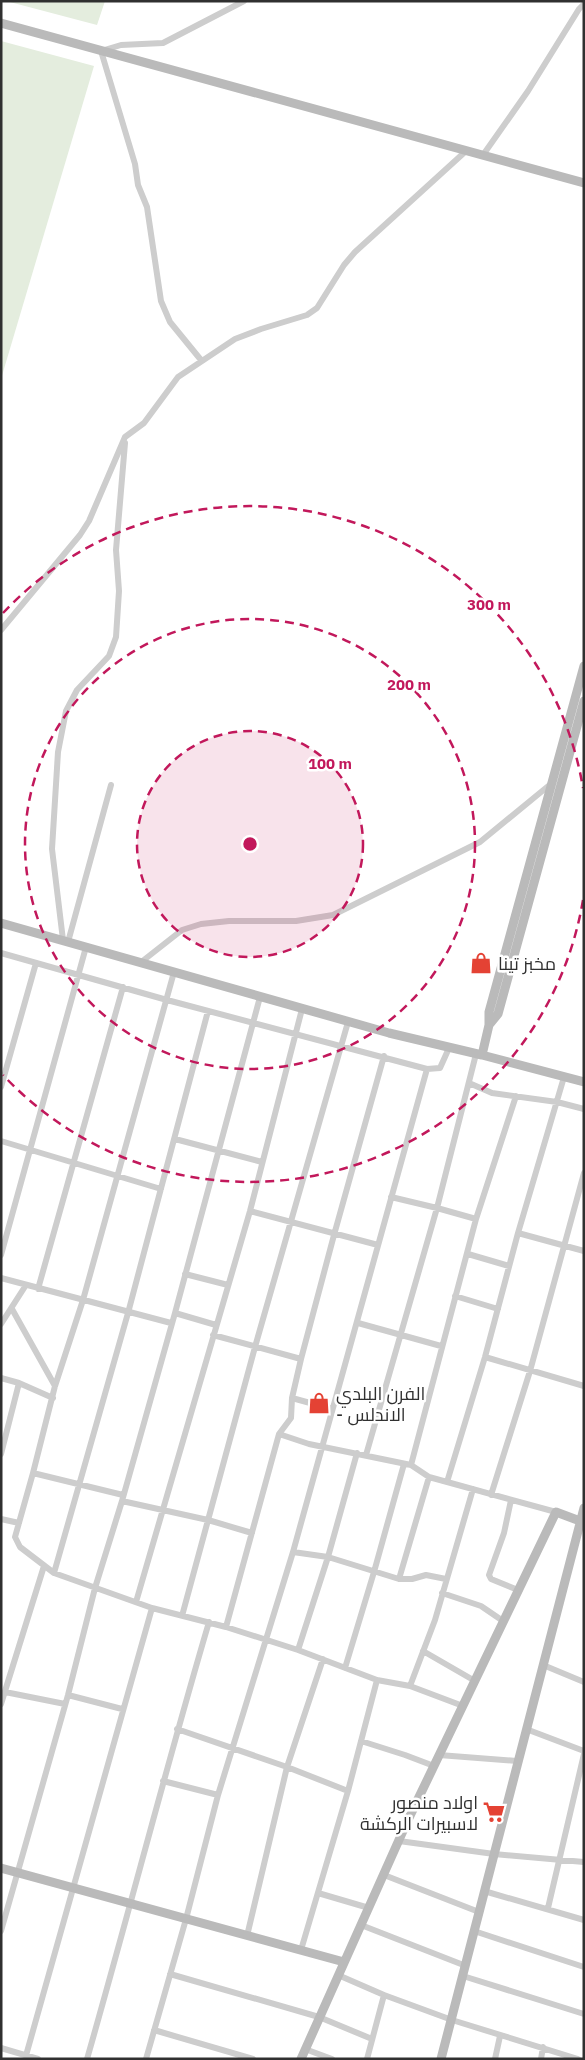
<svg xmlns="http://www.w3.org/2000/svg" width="585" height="2060" font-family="'IBM Plex Sans',Cairo,sans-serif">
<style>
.green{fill:#e4edde}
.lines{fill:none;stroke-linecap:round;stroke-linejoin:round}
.street{stroke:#cdcdcd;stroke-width:6}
.secondary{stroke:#bababa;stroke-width:9}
.ring{fill:none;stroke:#c2185b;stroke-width:2.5;stroke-dasharray:9 6}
.labels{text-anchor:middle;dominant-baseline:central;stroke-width:5;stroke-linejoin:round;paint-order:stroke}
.poi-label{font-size:18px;fill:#303030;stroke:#fff;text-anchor:start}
.centre{fill:#c2185b;stroke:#fff;stroke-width:2.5}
.ring-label{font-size:15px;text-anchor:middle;font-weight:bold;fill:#c2185b;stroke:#fff;stroke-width:5;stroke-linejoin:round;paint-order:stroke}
</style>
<rect width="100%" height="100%" fill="#fff"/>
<!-- green -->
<path class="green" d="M6,1H105L97,25Z
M1,41L94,66L1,379Z"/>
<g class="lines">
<!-- street -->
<path class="street" d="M483,155L528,91L579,9L584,4
M201,360L170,322L161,301L147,207L138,185L135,164L101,51L121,45L163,43L244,1
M1,630L80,535L89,521L125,437L144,423L178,377L235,339L261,329L307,315L317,308L344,265L355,252L466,151
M63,940L52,849L58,752L66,711L77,690L109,656L116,637L119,591L116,550L125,443
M68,942L111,785
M1,953L167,1000L427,1069L440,1068L449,1048
M140,963L182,930L201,924L229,921H296L333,915L480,842L552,783
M174,972L83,1300L55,1386L33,1473L15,1537L20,1547L54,1573L152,1608L226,1627L298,1650L377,1680L410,1686L463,1706
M469,1083L492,1093L557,1102L584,1109
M1,1087L36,963
M175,1139L262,1162
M1,1141L161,1189
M391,1197L437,1208L476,1219
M250,1211L378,1245
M518,1233L584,1251
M468,1254L509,1266
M1,1255L86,947
M185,1274L228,1285
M1,1278L171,1323
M38,1289L123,987
M455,1296L498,1309
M12,1309L55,1386
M175,1313L216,1325
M358,1323L441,1346
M1,1324L26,1285
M213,1335L301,1359
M485,1357L584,1386
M1,1378L19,1383L53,1398
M292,1398L332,1409
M279,1434L309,1444L411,1465L429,1477L556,1512
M1,1454L19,1383
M366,1455L437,1208L476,1054
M411,1465L476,1219L516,1096
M33,1473L123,1495
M447,1482L485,1357L518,1233L564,1077
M491,1495L530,1371L584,1173
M511,1500L504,1533L489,1575L491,1579L518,1590
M122,1501L208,1520L252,1533
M1,1519L19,1523
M293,1552L328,1557L399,1579H412L426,1575L446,1579
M54,1573L128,1313L208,1011
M399,1579L429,1477
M442,1593L481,1606L503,1621
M136,1602L250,1211L302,1009
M182,1616L255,1347L348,1022
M226,1627L279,1434L291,1418L292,1398L301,1359L334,1235L384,1056
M298,1650L328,1557L357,1453
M423,1651L475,1681
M543,1665L584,1682
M345,1668L374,1572L404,1464
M410,1686L435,1620L473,1489
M5,1692L65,1704
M68,1695L122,1709
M1,1704L44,1566
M177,1729L287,1767L348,1791
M526,1729L584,1751
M361,1741L405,1755L434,1766
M439,1755L517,1761
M163,1781L218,1795
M399,1841L494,1854L584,1862
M384,1875L479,1912
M484,1891L584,1920
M318,1893L369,1908
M548,1908L584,1754
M361,1925L466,1966
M1,1931L68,1695L95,1588L122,1501L175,1313L260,997
M474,1931L584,1967
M247,1936L287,1767L323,1659
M301,1950L348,1791L377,1680
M170,1974L319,2017L372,2039
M338,1975L384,1995L452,2020L578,2059
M463,1976L584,2014
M154,2030L253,2059
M1,2048L38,2059
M305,2049L332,2059
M25,2059L152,1608
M87,2059C129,1913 166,1767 209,1622
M146,2059L186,1919L218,1795L293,1552L427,1069
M367,2059L384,1995
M495,2059L500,2036
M541,2059L543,2047"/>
<!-- secondary -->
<path class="secondary" d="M1,23L584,183
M584,666L489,1012V1025L482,1055L584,1082
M1,923L389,1033L482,1055
M489,1025L498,1014L584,701
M1,1868L344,1962
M301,2059L407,1822L556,1512L580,1521
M441,2059L584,1508"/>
</g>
<!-- distance rings -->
<circle cx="250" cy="844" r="113" fill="#c2185b" fill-opacity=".12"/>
<g class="ring">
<circle cx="250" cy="844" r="113"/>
<circle cx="250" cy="844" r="225"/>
<path d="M583 900A338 338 0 0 1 3 1075M3 613A338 338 0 0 1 583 788"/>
</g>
<!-- icons -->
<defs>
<g id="shop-bare" transform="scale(1.725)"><path d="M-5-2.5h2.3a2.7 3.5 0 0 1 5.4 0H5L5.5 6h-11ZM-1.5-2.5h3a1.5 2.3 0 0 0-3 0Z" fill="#e44234" stroke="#fff" stroke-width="2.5" paint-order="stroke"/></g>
<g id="supermarket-bare" transform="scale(1.725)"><path d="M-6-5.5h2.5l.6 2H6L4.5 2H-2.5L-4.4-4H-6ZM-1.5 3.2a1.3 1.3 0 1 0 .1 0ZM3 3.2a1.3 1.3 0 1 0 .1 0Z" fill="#e44234" stroke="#fff" stroke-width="2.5" paint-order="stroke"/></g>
</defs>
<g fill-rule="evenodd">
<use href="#shop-bare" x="481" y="963"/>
<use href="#shop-bare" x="319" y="1403"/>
<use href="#supermarket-bare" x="494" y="1812"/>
</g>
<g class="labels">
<!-- poi labels -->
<g class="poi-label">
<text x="498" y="963">مخبز تينا</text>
<text x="336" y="1393">الفرن البلدي<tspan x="336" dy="21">- الاندلس</tspan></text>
<text x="478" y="1802" text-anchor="end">اولاد منصور<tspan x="478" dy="21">لاسبيرات الركشة</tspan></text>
</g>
</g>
<circle cx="250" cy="844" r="8" class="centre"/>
<g class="ring-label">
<text x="489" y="610">300 m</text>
<text x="409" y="690">200 m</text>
<text x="330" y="769">100 m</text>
</g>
<!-- border -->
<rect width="585" height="2060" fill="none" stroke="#303030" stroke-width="5"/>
</svg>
